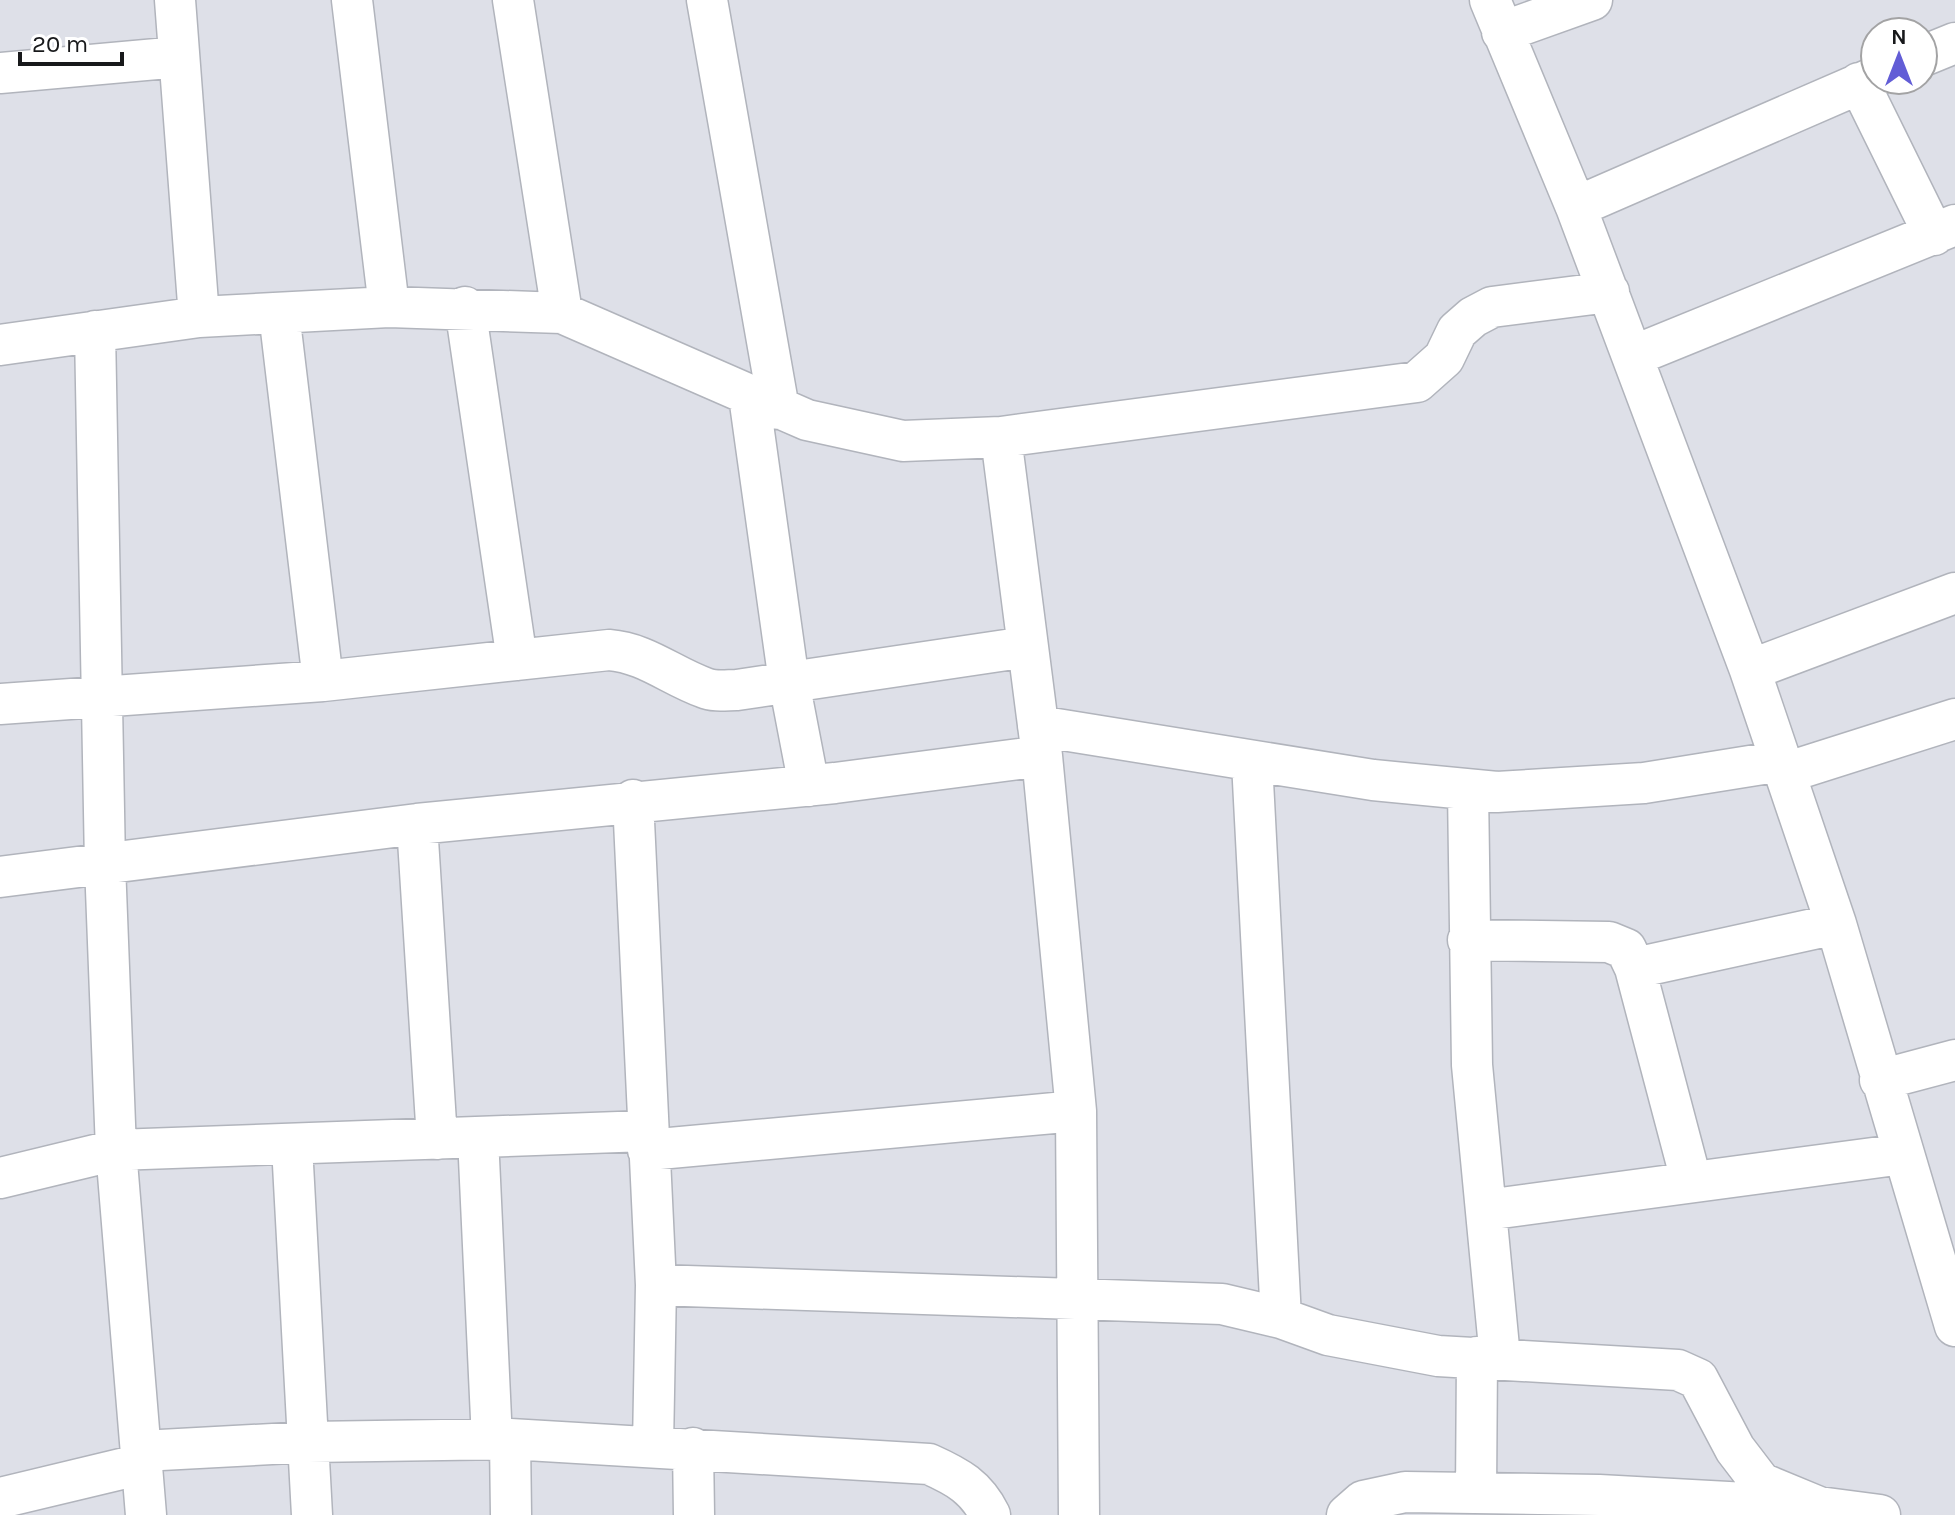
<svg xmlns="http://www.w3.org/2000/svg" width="1955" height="1515" font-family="Karla,sans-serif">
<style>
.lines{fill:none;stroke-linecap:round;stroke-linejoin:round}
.minor-casing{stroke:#b1b4bc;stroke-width:43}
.minor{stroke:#fff;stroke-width:40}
</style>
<rect width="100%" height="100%" fill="#dee0e8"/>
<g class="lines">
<!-- minor casing -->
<g class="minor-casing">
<path id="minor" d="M175,0L199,317
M352,0L389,307
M513,0L562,313
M707,0L779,409
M1490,0L1576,207L1750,670L1836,924L1955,1326
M1502,32L1592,0
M1923,56L1955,43
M0,73L179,57
M1859,83L1934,235
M1576,207L1875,77
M465,307L517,660
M279,313L323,681
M95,331L105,864L116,1150L146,1515
M0,345L199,317L389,307L562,313L807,420L903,441L1001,437L1417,382L1444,358L1457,331L1473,317L1492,307L1609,292
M1633,356L1955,225
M749,396L789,682L809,786
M1001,437L1042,756L1076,1111L1079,1515
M1750,670L1955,593
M0,704L323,681L609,650C646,653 671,676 705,688C714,692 727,690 737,690L1027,647
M1038,726L1373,780L1497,792L1644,783L1781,761
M1252,762L1281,1318
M1785,773L1955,719
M1468,790L1472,1065L1500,1358
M633,800L656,1285L653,1446
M417,824L437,1139
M0,877L417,824L835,783L1042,756
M1468,940L1609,942L1626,949L1635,968L1691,1180
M1635,968L1836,924
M1880,1080L1955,1060
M478,1137L492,1440
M292,1146L312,1515
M648,1150L1076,1111
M0,1178L116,1150L646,1131
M1486,1210L1903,1154
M656,1285L1222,1304L1281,1318L1328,1335L1438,1356L1678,1370L1698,1379L1735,1449L1761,1483L1819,1507
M510,1439L511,1515
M693,1448L694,1515
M142,1451L309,1442L510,1439L929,1464C958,1477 976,1487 990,1515
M1476,1493L1477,1357
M0,1498L142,1464
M1347,1515L1363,1501L1405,1492L1599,1495L1819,1507L1880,1515"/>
</g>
<!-- minor -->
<use href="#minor" class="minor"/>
</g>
<!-- north arrow -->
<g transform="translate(1899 56)"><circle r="38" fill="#ffffff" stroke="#a3a3a4" stroke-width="2"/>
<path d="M0-6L14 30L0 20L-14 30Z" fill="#625dd6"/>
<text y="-12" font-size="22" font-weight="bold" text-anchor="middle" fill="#18191b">N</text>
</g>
<!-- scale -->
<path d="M20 52v12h102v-12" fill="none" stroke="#18191b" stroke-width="4"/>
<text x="32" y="52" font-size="24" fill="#18191b" stroke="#ffffff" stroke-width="6" paint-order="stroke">20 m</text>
</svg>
